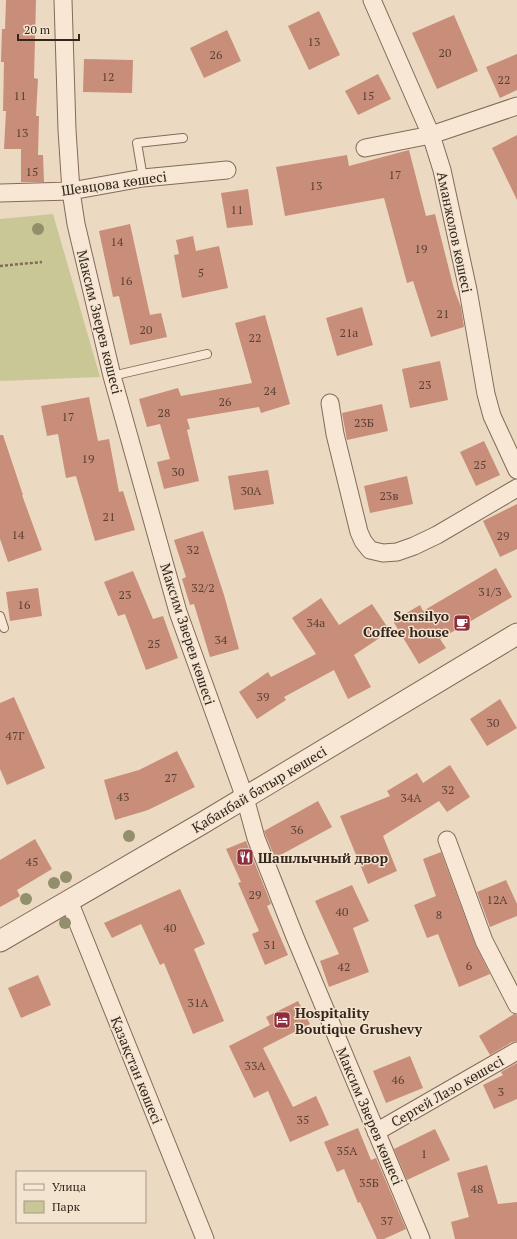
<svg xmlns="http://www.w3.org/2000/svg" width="517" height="1239" font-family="'PT Serif',serif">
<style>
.green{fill:#c9c796}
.building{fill:#c88e79}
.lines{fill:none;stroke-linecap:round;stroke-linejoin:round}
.service-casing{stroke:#846a5a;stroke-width:10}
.minor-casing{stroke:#846a5a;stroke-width:19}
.tertiary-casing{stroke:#846a5a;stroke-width:23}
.path{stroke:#846a5a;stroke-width:2.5;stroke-dasharray:3 2;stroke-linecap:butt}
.service{stroke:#f7e7d4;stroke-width:8}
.minor{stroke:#f7e7d4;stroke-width:17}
.tertiary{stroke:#f7e7d4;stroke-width:21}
.tree{fill:#938e6b}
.labels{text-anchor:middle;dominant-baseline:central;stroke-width:3;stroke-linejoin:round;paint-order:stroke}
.number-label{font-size:12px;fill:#593f34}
.street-label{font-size:14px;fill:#34251d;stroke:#f3e4d0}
.poi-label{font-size:14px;font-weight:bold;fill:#34251d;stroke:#f3e4d0;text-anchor:start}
</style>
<rect width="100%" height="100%" fill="#ebd9c1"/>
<!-- green -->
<path class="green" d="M53,214L100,377L0,381V219Z"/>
<!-- building -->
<path class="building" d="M6,0H36L34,78L38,79L36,116H39L38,155H43L44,182H21V149H4L6,111H3L4,62H1L2,29H5Z
M319,11L340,55L309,70L288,26Z
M454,15L478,71L437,89L412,33Z
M227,30L241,61L204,78L190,48Z
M517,54V90L500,98L486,67Z
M84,59L133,60L132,93L83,92Z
M378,74L391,99L358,115L345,91Z
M517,135V200L492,148Z
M409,150L426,216L435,214L454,289L461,307L464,327L431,337L413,281L407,283L384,198L285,216L276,167L347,155L349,166Z
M248,189L253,225L227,228L221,193Z
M130,224L150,315L161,313L167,337L130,345L119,296L113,297L99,231Z
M193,236L196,251L219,246L228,288L182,298L174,255L179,254L176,240Z
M362,307L373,345L337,356L326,318Z
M265,315L290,404L261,413L259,407L187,419L190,429L187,430L199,481L164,489L157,462L170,459L160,424L147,427L139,399L178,388L181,396L252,383L235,323Z
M440,361L448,400L410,408L402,369Z
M89,397L98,441L109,439L119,492L123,491L135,530L95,541L76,476L66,478L58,434L47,436L41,406Z
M382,404L388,431L347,440L342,413Z
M0,435H3L23,495H22L42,550L8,562L0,539Z
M484,441L500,475L476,486L460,452Z
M268,470L274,504L234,510L228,476Z
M407,476L413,504L370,513L364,486Z
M517,504V549L500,557L483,521Z
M203,531L224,595L239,649L210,657L194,604L190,605L182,579L186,577L174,540Z
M496,568L512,597L440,639L446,648L419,664L393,621L420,605L423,611Z
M133,571L153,619L163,616L178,658L146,670L125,614L118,616L104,582Z
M38,588L42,616L10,621L6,592Z
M321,598L339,625L372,604L390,631L354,655L371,687L348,699L334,670L284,697L286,700L257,719L239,692L268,672L271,677L316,654L292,618Z
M14,697L45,768L7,785L0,769V703Z
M500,699L517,728L487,746L470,719Z
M177,751L195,787L148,810L115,820L104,780L139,770Z
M450,765L470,797L447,812L439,801L383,836L397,871L368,884L340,816L390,796L387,791L417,773L423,783Z
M318,801L332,827L275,858L264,831Z
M35,839L52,869L17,890L20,896L0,907V860Z
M246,841L271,904L267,906L288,955L265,965L252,934L259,931L238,883L241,882L226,849Z
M441,852L475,944L490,974L459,987L438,934L427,938L414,905L436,896L423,859Z
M506,880L517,904V916L490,927L477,892Z
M352,885L369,921L353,928L369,972L329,987L320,961L339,954L315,901Z
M180,889L205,944L194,949L224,1021L193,1034L164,963L160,965L141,924L112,938L104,923Z
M38,975L51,1005L21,1018L8,988Z
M298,1001L310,1024L263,1048L293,1107L316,1096L329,1125L290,1142L268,1091L254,1098L229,1046L270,1025L266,1017Z
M514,1014L517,1015V1041L512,1042L490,1055L479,1036Z
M410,1056L423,1088L386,1103L373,1071Z
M517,1063V1099L494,1109L483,1085L503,1075L501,1072Z
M358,1128L371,1160L376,1158L406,1229L384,1239H377L360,1202L358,1203L344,1169L337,1172L324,1142Z
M435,1129L450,1160L407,1180L394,1149Z
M487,1165L498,1204L517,1202V1239H455L451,1222L469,1217L457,1173Z"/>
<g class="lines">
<!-- service casing -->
<g class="service-casing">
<path id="service" d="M143,178L137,143L183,138
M112,376L207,354
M0,616L4,628"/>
</g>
<!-- minor casing -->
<g class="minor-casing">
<path id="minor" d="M63,0L67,130L71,191L76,224L112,376L178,612L245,798L256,838L295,937L421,1239
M372,0L431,135L442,170L468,290L486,394L492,416L517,470
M365,148L431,135L517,106
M0,193L71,191L143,178L227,170
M330,403L335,434L359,532L363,541L370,550L383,553L397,552L414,546L437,535L517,488
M447,840L484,941L517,1005
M69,901L205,1239
M376,1132L517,1051"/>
</g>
<!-- tertiary casing -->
<g class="tertiary-casing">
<path id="tertiary" d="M0,941L201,824L517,634"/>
</g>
<!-- path -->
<path class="path" d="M0,266L42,262"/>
<!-- service -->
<use href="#service" class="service"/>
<!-- minor -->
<use href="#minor" class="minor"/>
<!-- tertiary -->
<use href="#tertiary" class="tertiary"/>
</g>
<!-- trees -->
<g class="tree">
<circle cx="38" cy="229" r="6"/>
<circle cx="129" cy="836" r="6"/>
<circle cx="66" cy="877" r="6"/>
<circle cx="54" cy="883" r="6"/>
<circle cx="26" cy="899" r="6"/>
<circle cx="65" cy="923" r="6"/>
</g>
<!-- icons -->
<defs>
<g id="cafe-square" transform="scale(0.9)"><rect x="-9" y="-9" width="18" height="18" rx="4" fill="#902d3c" stroke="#f3e4d0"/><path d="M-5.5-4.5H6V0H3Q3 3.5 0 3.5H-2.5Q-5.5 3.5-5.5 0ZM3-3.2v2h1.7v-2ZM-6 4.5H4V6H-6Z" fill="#fff"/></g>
<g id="restaurant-square" transform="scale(0.9)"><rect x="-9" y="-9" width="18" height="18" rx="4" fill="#902d3c" stroke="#f3e4d0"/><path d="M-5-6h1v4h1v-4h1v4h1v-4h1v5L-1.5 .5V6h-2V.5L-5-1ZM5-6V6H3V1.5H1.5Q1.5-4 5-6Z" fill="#fff"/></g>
<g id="hotel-square" transform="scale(0.9)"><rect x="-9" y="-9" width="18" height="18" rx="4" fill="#902d3c" stroke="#f3e4d0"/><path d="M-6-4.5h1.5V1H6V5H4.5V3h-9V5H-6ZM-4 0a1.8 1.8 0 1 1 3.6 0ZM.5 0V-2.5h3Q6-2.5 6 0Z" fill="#fff"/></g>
</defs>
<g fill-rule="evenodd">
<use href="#cafe-square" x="462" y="623"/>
<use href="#restaurant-square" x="245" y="857"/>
<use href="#hotel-square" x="282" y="1020"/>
</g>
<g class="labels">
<!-- number labels -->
<g class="number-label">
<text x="314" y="41">13</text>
<text x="445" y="52">20</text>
<text x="216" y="54">26</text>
<text x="108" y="76">12</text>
<text x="504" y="79">22</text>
<text x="20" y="95">11</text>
<text x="368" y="95">15</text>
<text x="22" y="132">13</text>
<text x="32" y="171">15</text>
<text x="395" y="174">17</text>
<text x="316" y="185">13</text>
<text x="237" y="209">11</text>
<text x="117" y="241">14</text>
<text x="421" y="248">19</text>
<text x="201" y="272">5</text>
<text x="126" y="280">16</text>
<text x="443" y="313">21</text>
<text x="146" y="329">20</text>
<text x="349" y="332">21а</text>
<text x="255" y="337">22</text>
<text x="425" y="384">23</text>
<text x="270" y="390">24</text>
<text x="225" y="401">26</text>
<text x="164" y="412">28</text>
<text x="68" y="416">17</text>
<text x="364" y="422">23Б</text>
<text x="88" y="458">19</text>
<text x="480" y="464">25</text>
<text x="178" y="471">30</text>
<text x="251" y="490">30А</text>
<text x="389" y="495">23в</text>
<text x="109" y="516">21</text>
<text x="18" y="534">14</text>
<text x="503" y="535">29</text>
<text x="193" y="549">32</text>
<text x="203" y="587">32/2</text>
<text x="490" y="591">31/3</text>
<text x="125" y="594">23</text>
<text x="24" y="604">16</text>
<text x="316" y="622">34а</text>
<text x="221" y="639">34</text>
<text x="154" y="643">25</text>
<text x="263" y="696">39</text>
<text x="493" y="722">30</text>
<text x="15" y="735">47Г</text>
<text x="171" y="777">27</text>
<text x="448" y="789">32</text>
<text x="123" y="796">43</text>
<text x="411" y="797">34А</text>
<text x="297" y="829">36</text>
<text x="32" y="861">45</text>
<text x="255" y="894">29</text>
<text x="497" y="899">12А</text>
<text x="342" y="911">40</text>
<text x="439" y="914">8</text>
<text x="170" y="927">40</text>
<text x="270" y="944">31</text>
<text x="469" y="965">6</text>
<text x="344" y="966">42</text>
<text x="198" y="1002">31А</text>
<text x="255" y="1065">33А</text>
<text x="398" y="1079">46</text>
<text x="501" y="1091">3</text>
<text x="303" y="1119">35</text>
<text x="347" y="1150">35А</text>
<text x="424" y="1153">1</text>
<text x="369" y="1182">35Б</text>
<text x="477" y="1188">48</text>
<text x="387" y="1220">37</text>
</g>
<!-- street labels -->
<g class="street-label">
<text transform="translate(114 183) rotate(-8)">Шевцова көшесі</text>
<text transform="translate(455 232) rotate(78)">Аманжолов көшесі</text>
<text transform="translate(100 322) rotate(76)">Максим Зверев көшесі</text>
<text transform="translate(188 634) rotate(72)">Максим Зверев көшесі</text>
<text transform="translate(259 789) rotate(-31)">Қабанбай батыр көшесі</text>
<text transform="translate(137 1070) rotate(68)">Қазақстан көшесі</text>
<text transform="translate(447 1091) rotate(-30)">Сергей Лазо көшесі</text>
<text transform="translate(370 1116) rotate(67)">Максим Зверев көшесі</text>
</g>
<!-- poi labels -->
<g class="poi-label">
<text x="449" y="615" text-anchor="end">Sensilyo<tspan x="449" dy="16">Coffee house</tspan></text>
<text x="258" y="857">Шашлычный двор</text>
<text x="295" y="1012">Hospitality<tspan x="295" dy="16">Boutique Grushevy</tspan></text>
</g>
</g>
<!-- legend -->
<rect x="16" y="1171" width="130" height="52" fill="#f3e4d0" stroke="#a79888"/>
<rect x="24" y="1184" width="20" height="6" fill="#f7e7d4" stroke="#a79888"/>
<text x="52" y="1191" font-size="12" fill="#34251d">Улица</text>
<rect x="24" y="1201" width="20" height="12" fill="#c9c796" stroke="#a79888"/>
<text x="52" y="1211" font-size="12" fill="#34251d">Парк</text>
<!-- scale -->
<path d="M18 34v6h61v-6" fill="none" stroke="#34251d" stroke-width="2"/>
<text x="24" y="34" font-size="12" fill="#34251d" stroke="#f3e4d0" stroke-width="3" paint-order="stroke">20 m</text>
</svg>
